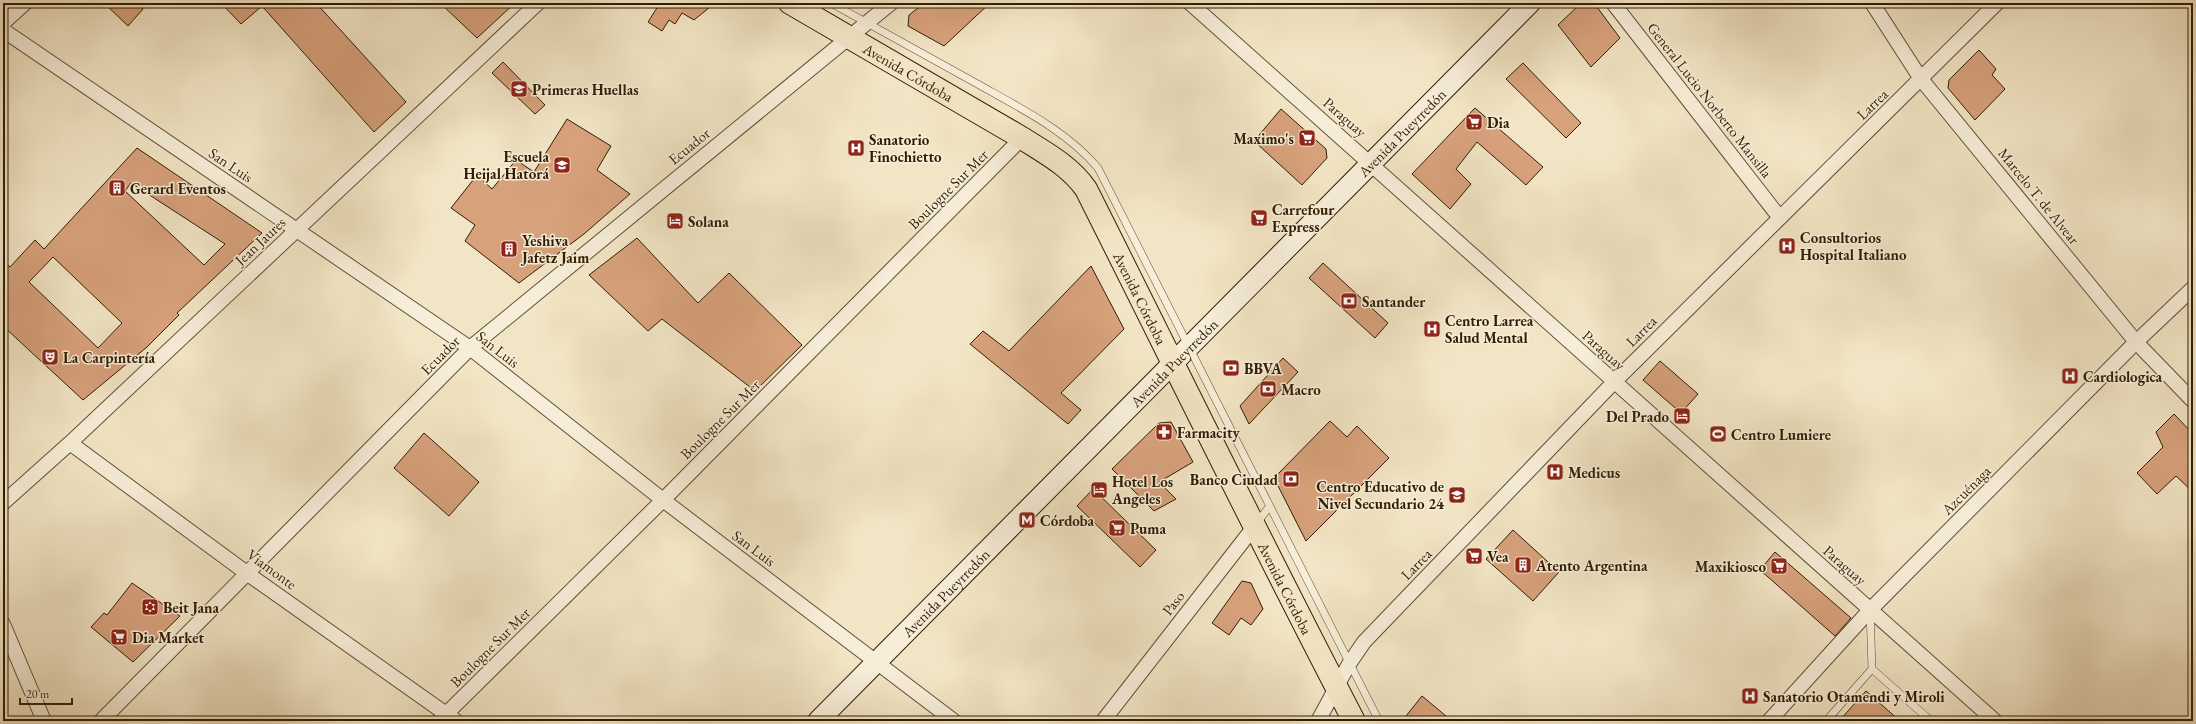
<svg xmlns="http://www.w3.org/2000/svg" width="2196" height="724" font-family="'EB Garamond',serif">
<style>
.building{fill:#d7a17c;stroke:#311d02;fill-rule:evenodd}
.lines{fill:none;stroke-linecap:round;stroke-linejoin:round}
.service-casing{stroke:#614f33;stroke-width:8}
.minor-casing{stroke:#614f33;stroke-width:16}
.secondary-casing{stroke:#311d02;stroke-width:22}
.primary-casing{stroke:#311d02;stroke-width:24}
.service{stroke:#f7eed9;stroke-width:7}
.minor{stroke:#f7eed9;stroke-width:14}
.secondary{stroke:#f7eed9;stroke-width:20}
.primary{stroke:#f2e5c5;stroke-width:22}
.labels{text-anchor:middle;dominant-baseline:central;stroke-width:3;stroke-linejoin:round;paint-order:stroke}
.street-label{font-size:15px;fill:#311d02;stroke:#f7eed9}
.poi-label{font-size:15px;font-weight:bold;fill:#311d02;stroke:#f7eed9;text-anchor:start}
</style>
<rect width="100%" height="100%" fill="#f2e5c5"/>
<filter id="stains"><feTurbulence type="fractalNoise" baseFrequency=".005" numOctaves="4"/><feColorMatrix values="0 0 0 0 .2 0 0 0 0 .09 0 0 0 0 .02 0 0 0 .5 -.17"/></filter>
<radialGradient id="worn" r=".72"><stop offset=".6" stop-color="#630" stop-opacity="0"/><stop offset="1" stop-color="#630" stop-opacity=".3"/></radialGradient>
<!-- building -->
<path class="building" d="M104,3H136L143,9L128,26Z
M221,3H316L406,102L374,132L262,6L241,24Z
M440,3H515L477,38Z
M660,3H715L694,20L682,13L675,24L669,20L662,31L648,22Z
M924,3H990L944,46L908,26L909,15Z
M1581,3H1594L1620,38L1591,67L1558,25Z
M1979,50L1996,69L1992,75L2005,89L1975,120L1948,88L1949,80Z
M503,62L545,105L535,114L492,73Z
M1523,63L1581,123L1566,138L1506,79Z
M1475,108L1543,167L1526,185L1477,142L1456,169L1471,184L1450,209L1412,174Z
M1281,109L1326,149L1327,158L1302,185L1254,141Z
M567,119L611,146L597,170L630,194L584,234L519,283L465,241L475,225L451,208L477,175L492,189L516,160L534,172Z
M137,148L262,233L177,313L179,315L147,347L83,400L3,326V260L10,267L35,240L44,249ZM131,183L225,244L204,265L125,191ZM53,257L122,323L98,348L29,282Z
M637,238L698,303L729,273L802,345L755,391L662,319L648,331L589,275Z
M1323,263L1388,323L1375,338L1309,278Z
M1091,266L1124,329L1061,393L1081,410L1068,424L970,344L983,331L1009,351Z
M1283,358L1298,372L1249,424L1240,406Z
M1660,361L1698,394L1681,413L1643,380Z
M2174,414L2193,434V492L2176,476L2157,494L2137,473L2163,447L2156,432Z
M1330,421L1347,437L1357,426L1389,458L1306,541L1274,478Z
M1171,422L1193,462L1159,482L1176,499L1154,511L1112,469L1159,423Z
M424,433L479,482L449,516L394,468Z
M1093,489L1156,550L1140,567L1077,506Z
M1513,530L1559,572L1533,601L1486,559Z
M1775,552L1851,618L1835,636L1760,570Z
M1242,581L1251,583L1263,609L1251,625L1241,618L1229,635L1212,623Z
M132,583L180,616L133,662L91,627L104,613L107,615Z
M1866,691L1900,721H1839Z
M1422,696L1452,721H1402Z"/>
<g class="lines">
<!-- service casing -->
<g class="service-casing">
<path id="service" d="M831,3C879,30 927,56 974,82C1018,107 1066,130 1098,168L1379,721
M872,3L884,9
M812,13L822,3
M1256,524L1269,507
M1870,610L1872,669L1931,721
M1826,721L1872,669"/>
</g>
<!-- minor casing -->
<g class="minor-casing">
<path id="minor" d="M1190,3L1995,721
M1613,3L1780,218
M1872,3L1921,79L2136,342L2193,401
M3,23L25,3
M3,30L470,348L663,500L954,721
M70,443L248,574L456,721
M3,503L70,443L538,3
M3,624L44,721
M101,721L470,348L891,3
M439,721L663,500L1022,138
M1103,721L1254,527
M1318,721L1349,664L1364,642L1614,382L1997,3
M1769,721L1870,610L2136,342L2193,288"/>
</g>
<!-- secondary casing -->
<g class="secondary-casing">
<g id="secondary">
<path id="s1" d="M818,721L1530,3"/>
</g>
</g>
<!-- primary casing -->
<g class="primary-casing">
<g id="primary">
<path id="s2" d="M790,3L1022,138C1045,153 1069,165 1086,189C1175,366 1262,545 1354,721"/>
</g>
</g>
<!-- service -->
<use href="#service" class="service"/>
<!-- minor -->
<use href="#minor" class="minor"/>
<!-- secondary -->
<use href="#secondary" class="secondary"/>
<!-- primary -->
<use href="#primary" class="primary"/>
</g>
<!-- icons -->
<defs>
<g id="school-square" transform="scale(0.9)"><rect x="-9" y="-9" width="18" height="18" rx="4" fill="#8f2418" stroke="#f7eed9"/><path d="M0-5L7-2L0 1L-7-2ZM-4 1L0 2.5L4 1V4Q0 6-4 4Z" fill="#fff"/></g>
<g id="supermarket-square" transform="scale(0.9)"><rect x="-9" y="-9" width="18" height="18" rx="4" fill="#8f2418" stroke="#f7eed9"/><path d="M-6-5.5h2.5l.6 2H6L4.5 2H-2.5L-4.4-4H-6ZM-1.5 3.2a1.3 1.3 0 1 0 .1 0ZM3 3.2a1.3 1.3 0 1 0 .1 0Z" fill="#fff"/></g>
<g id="hospital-square" transform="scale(0.9)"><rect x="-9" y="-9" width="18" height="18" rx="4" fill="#8f2418" stroke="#f7eed9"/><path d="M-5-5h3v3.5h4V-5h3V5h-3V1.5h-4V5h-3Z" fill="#fff"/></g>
<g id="building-square" transform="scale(0.9)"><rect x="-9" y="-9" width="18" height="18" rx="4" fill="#8f2418" stroke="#f7eed9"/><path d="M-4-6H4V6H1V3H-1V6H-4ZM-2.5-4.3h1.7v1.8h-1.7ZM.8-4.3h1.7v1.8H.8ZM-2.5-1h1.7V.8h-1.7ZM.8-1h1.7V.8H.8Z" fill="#fff"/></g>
<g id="hotel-square" transform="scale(0.9)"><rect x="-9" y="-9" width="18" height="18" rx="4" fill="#8f2418" stroke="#f7eed9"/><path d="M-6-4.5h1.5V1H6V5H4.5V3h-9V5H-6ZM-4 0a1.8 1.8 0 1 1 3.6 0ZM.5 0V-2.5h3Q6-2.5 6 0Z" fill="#fff"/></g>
<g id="bank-square" transform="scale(0.9)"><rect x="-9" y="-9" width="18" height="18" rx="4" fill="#8f2418" stroke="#f7eed9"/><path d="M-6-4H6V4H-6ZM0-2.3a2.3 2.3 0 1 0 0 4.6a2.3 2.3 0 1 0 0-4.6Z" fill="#fff"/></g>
<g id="theatre-square" transform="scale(0.9)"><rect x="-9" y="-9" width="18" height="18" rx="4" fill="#8f2418" stroke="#f7eed9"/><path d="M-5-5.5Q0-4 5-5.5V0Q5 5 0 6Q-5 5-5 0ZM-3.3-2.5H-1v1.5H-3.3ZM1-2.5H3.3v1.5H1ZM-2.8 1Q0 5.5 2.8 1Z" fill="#fff"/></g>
<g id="pharmacy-square" transform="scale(0.9)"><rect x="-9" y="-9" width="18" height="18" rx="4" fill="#8f2418" stroke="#f7eed9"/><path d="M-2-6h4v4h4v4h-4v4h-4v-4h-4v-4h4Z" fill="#fff"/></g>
<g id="stadium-square" transform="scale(0.9)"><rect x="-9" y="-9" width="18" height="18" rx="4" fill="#8f2418" stroke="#f7eed9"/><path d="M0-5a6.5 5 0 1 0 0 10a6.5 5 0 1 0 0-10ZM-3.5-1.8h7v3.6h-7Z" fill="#fff"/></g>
<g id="metro-square" transform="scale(0.9)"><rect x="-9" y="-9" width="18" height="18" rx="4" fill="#8f2418" stroke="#f7eed9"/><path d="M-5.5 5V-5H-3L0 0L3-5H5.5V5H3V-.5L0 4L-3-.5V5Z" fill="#fff"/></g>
<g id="synagogue-square" transform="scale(0.9)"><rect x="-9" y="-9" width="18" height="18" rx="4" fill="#8f2418" stroke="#f7eed9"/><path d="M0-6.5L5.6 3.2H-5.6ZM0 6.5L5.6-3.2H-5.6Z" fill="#fff"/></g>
</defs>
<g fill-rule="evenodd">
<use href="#school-square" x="519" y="89"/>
<use href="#supermarket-square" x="1474" y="122"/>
<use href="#supermarket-square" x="1307" y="138"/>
<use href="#hospital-square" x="856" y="148"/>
<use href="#school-square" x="562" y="165"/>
<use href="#building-square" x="117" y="188"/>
<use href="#supermarket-square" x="1259" y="218"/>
<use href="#hotel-square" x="675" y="221"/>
<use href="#hospital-square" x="1787" y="246"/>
<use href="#building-square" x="509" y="249"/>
<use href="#bank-square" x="1349" y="301"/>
<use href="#hospital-square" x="1432" y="329"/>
<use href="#theatre-square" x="50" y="357"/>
<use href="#bank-square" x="1231" y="368"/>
<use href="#hospital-square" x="2070" y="376"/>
<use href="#bank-square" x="1268" y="389"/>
<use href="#hotel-square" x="1682" y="416"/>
<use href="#pharmacy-square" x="1164" y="432"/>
<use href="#stadium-square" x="1718" y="434"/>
<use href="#hospital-square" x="1555" y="472"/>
<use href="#bank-square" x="1291" y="479"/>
<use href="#hotel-square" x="1099" y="490"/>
<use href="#school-square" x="1457" y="495"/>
<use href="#metro-square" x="1027" y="520"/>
<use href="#supermarket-square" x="1117" y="528"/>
<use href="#supermarket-square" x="1474" y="556"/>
<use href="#building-square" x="1523" y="565"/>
<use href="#supermarket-square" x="1779" y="566"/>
<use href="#synagogue-square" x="150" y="607"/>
<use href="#supermarket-square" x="119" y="637"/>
<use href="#hospital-square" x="1750" y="696"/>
</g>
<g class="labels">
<!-- street labels -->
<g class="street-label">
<text stroke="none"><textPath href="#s2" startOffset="137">Avenida Córdoba</textPath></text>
<text transform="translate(1710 100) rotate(52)">General Lucio Norberto Mansilla</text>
<text transform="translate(1872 104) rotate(-44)">Larrea</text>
<text transform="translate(1345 117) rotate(41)">Paraguay</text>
<text stroke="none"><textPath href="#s1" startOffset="829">Avenida Pueyrredón</textPath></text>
<text transform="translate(689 146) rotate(-39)">Ecuador</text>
<text transform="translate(231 165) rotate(34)">San Luis</text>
<text transform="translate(948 189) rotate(-45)">Boulogne Sur Mer</text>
<text transform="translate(2039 196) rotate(51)">Marcelo T. de Alvear</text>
<text transform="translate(260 241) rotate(-43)">Jean Jaures</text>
<text stroke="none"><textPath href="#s2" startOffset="473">Avenida Córdoba</textPath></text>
<text transform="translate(1641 331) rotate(-45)">Larrea</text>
<text transform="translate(498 349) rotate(38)">San Luis</text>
<text transform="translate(1604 350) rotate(42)">Paraguay</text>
<text transform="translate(440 355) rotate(-45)">Ecuador</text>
<text stroke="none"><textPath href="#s1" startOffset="505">Avenida Pueyrredón</textPath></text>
<text transform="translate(720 419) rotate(-45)">Boulogne Sur Mer</text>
<text transform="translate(1966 490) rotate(-45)">Azcuénaga</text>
<text transform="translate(754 548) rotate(37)">San Luis</text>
<text transform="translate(1416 564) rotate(-46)">Larrea</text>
<text transform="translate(1845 565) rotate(41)">Paraguay</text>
<text transform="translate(272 569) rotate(36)">Viamonte</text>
<text stroke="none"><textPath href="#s2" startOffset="797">Avenida Córdoba</textPath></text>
<text stroke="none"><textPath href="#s1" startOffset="181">Avenida Pueyrredón</textPath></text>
<text transform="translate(1173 603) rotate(-52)">Paso</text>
<text transform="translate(490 647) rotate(-45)">Boulogne Sur Mer</text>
</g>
<!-- poi labels -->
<g class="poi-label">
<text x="532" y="89">Primeras Huellas</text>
<text x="1487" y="122">Dia</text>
<text x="1294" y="138" text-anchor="end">Maximo's</text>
<text x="869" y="139">Sanatorio<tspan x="869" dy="17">Finochietto</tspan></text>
<text x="549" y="156" text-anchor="end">Escuela<tspan x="549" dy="17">Heijal Hatorá</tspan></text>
<text x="130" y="188">Gerard Eventos</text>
<text x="1272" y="209">Carrefour<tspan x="1272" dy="17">Express</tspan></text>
<text x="688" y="221">Solana</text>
<text x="1800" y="237">Consultorios<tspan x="1800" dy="17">Hospital Italiano</tspan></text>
<text x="522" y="240">Yeshiva<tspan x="522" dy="17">Jafetz Jaim</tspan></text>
<text x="1362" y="301">Santander</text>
<text x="1445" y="320">Centro Larrea<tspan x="1445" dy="17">Salud Mental</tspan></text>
<text x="63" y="357">La Carpintería</text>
<text x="1244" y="368">BBVA</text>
<text x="2083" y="376">Cardiologica</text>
<text x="1281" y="389">Macro</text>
<text x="1669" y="416" text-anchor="end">Del Prado</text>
<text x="1177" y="432">Farmacity</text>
<text x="1731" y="434">Centro Lumiere</text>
<text x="1568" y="472">Medicus</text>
<text x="1278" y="479" text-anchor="end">Banco Ciudad</text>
<text x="1112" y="481">Hotel Los<tspan x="1112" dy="17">Angeles</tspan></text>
<text x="1444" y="486" text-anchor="end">Centro Educativo de<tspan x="1444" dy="17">Nivel Secundario 24</tspan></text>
<text x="1040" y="520">Córdoba</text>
<text x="1130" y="528">Puma</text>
<text x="1487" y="556">Vea</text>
<text x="1536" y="565">Atento Argentina</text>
<text x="1766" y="566" text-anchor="end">Maxikiosco</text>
<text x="163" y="607">Beit Jana</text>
<text x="132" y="637">Dia Market</text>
<text x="1763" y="696">Sanatorio Otamendi y Miroli</text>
</g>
</g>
<!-- margin -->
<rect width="2196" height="724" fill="none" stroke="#f2e5c5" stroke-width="16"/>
<rect x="4" y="4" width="2188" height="716" fill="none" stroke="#311d02" stroke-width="2"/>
<rect x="8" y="8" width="2180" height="708" fill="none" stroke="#311d02"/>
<!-- scale -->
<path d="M20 698v6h52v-6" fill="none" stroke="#311d02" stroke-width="2"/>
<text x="26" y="698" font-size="12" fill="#311d02" stroke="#f7eed9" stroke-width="3" paint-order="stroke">20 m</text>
<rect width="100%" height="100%" filter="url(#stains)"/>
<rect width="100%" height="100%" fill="url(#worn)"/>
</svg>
